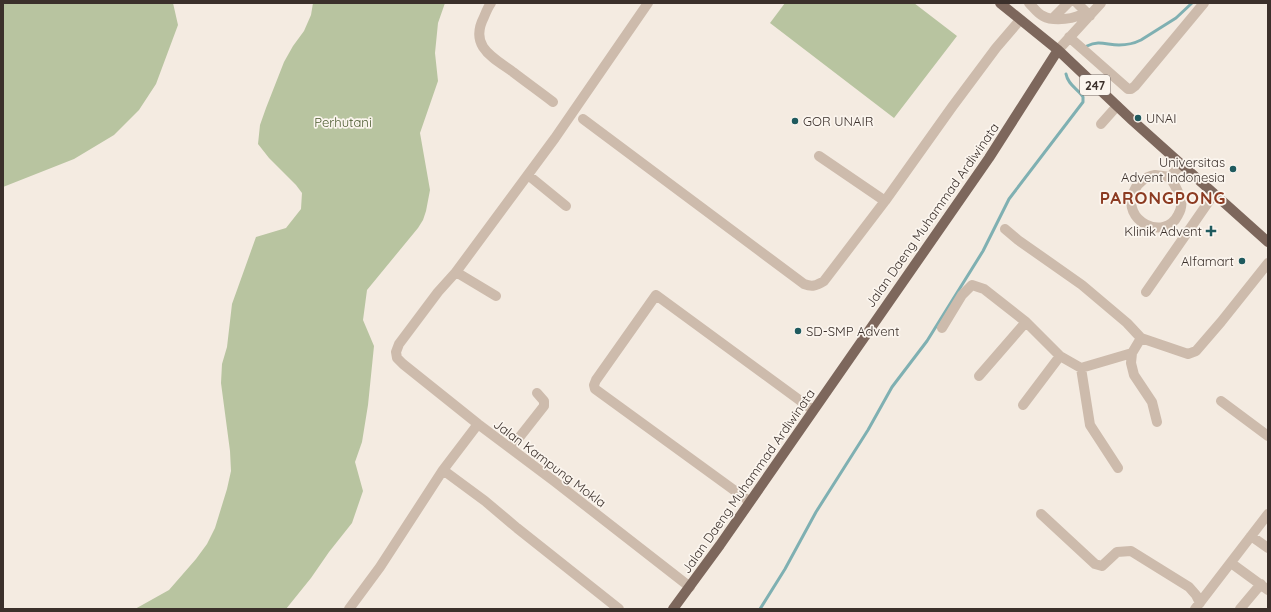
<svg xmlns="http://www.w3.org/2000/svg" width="1271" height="612" font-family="Quicksand,sans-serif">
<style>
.green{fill:#b8c4a0}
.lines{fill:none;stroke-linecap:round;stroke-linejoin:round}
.stream{stroke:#7fb0b2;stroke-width:3}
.minor{stroke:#cdbbac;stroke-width:10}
.major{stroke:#7d675c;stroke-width:10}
.poi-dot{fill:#1f5a5e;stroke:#fbf5ee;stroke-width:1.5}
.labels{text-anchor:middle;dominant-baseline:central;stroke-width:3.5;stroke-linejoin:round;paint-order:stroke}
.shield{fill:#fbf5ee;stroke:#756b66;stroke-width:1}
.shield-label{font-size:12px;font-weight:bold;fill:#3b302b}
.poi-label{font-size:13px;fill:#3b302b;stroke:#fbf5ee;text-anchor:start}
.park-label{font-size:13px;fill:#4a5a2e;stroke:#fbf5ee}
.street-label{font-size:13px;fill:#3b302b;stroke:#fbf5ee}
.district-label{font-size:17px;font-weight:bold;letter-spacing:1px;fill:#8c3b22;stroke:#fbf5ee}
</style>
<rect width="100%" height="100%" fill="#f4ebe1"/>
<!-- green -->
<path class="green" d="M3,3H173L178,25L156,84L139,110L114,135L74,159L3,187Z
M313,3H445L438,23L435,53L438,81L420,133L430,190L426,211L423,220L418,228L367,290L363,320L374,346L368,405L362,442L355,462L363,491L352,523L329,552L311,578L286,609H135L169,590L196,559L207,544L215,528L227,489L231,471L230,451L221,383L222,364L227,347L232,304L256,237L286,228L301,209L302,193L296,185L269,158L258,144L260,125L266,108L284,62L293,46L304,31L311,15Z
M785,3H914L957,36L894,118L770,23Z"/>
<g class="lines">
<!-- stream -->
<path class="stream" d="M1087,46C1099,40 1107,45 1119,45C1126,45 1135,43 1141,40L1176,18L1192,3
M760,609L785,569L816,512L868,430L892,387L927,341L983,251L1009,199L1083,102V97C1078,89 1068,85 1066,74"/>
<!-- minor -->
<path class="minor" d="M491,3C488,7 486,12 484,17C469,46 492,57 513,72C526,82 540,92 553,102
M648,3L555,138L456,272L438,292L399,344L396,352L397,358L403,364L478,424L554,481L690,587
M1029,3C1033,7 1038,14 1043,16C1054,22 1076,19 1086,12
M1077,3L1090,16
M1053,18L1068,3
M1069,37L1128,89H1131L1135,86L1204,3
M1058,50L1101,3
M583,119L804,284C812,287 816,286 824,281L885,201L952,107L996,48L1020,20
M1101,124L1117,106
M819,156L885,201
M528,175L566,206
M1155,175L1170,177C1174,184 1179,192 1181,200C1182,205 1181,210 1178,215C1165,242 1120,221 1134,191C1138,182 1144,177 1155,175Z
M1170,177L1181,164
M1005,229L1018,240L1082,285L1127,323L1141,338L1188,354L1196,351L1221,322L1268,263
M456,272L496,296
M1146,292L1214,194
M942,328L962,295L972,285L984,289L1026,322L1060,356L1081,368L1132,353
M1141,338L1132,353L1131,363L1134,375L1152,402L1157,422
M1081,368L1090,425L1118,468
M979,376L1026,322
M1221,401L1268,436
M1023,405L1060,356
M511,448L544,406V401L537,393
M443,470L485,501L517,528L619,609
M749,501L595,389L594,385L596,380L656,295L813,410
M1041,514L1095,564L1102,566L1117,552L1131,551L1189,587L1196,595L1200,603
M1251,536L1268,548
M1231,563L1268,590
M349,609L380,567L443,470L478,424
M1195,609L1268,514
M1240,609L1261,584"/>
<!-- major -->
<path class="major" d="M1000,3L1058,50L1133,121L1268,242
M673,609L720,545L989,158L1058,50"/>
</g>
<!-- markers -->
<g class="poi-dot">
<circle cx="1138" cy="118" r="4"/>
<circle cx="795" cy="121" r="4"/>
<circle cx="1233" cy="169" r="4"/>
<path d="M1209 225h4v4h4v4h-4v4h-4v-4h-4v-4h4z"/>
<circle cx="1242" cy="261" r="4"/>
<circle cx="798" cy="331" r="4"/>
</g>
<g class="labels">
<!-- shield labels -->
<rect class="shield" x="1080" y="75" width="30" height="20" rx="3"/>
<g class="shield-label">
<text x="1095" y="85">247</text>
</g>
<!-- poi labels -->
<g class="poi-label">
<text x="1146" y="118">UNAI</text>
<text x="803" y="121">GOR UNAIR</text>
<text x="1225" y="162" text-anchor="end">Universitas<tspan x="1225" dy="15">Advent Indonesia</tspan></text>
<text x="1202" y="231" text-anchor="end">Klinik Advent</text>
<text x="1234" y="261" text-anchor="end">Alfamart</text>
<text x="806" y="331">SD-SMP Advent</text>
</g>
<!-- park labels -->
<g class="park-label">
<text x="343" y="122">Perhutani</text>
</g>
<!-- street labels -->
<g class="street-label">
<text transform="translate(932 215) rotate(-55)">Jalan Daeng Muhammad Ardiwinata</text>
<text transform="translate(550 463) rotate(37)">Jalan Kampung Mokla</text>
<text transform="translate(748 481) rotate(-55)">Jalan Daeng Muhammad Ardiwinata</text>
</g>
<!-- district labels -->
<g class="district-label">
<text x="1163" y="197">PARONGPONG</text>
</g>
</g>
<!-- border -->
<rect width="1271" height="612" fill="none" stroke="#3b302b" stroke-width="8"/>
</svg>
